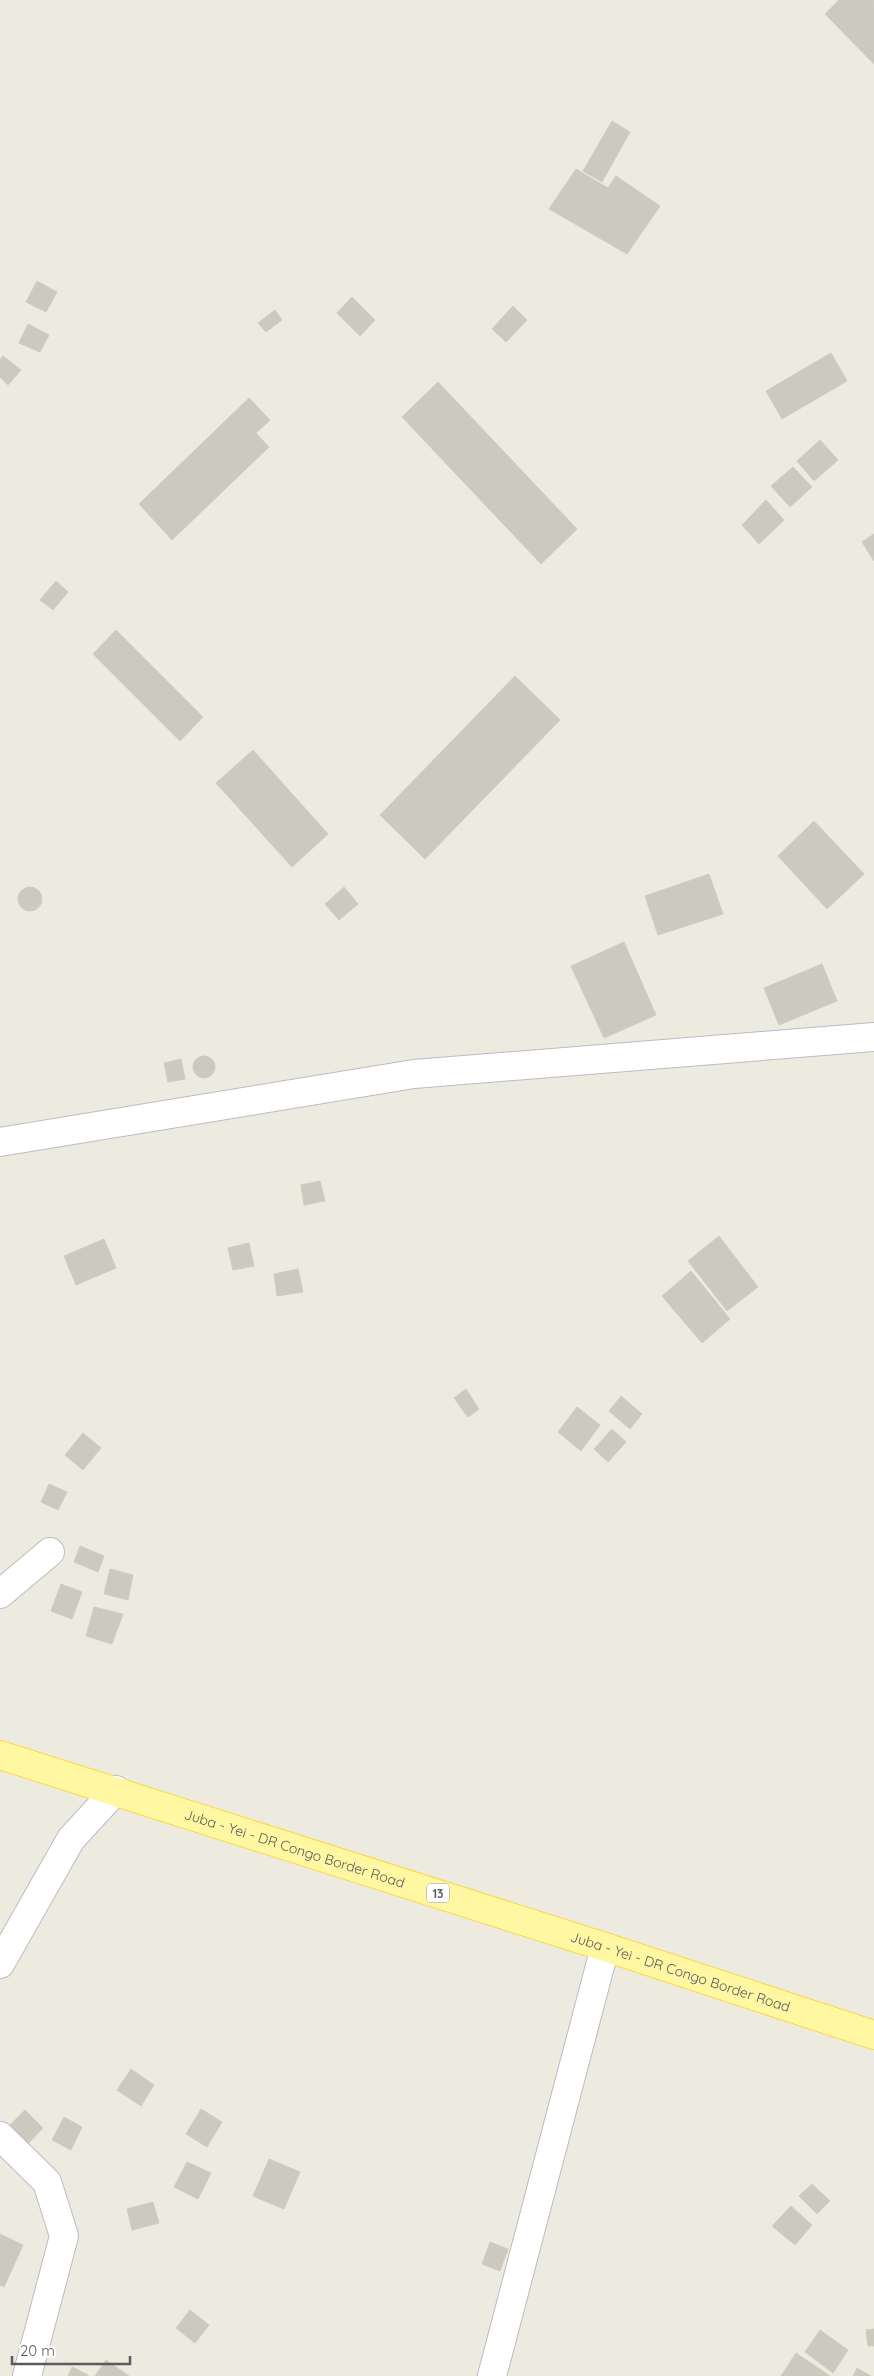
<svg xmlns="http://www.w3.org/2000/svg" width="874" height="2376" font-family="Quicksand,sans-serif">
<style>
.building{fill:#ccc9c0;stroke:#d1cdbd}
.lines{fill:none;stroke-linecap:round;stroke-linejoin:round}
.minor-casing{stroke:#babcc2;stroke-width:30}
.primary-casing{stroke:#fbd849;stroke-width:30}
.minor{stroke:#fff;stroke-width:28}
.primary{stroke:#fff7a1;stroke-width:28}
.labels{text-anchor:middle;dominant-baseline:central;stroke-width:4;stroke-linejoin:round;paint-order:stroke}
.shield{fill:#fff;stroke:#8a8c90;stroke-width:1}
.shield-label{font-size:12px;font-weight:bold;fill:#585b61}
.street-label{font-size:14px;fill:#585b61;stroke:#fff}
</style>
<rect width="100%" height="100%" fill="#edebdf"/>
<!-- building -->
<path class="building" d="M839,0H874V64L825,14Z
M612,121L630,132L602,182L583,171Z
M576,169L608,188L616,176L660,206L627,254L549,209Z
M37,281L57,292L46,312L26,302Z
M352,297L375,320L360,336L337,313Z
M513,306L527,320L506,342L492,329Z
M275,310L282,320L266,332L258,323Z
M28,324L49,335L40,352L19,343Z
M831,353L847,381L782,419L766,391Z
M3,356L21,370L8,385L0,377V360Z
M438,382L577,529L541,564L402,417Z
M249,398L270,420L256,433L269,447L172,540L139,504Z
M820,440L838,460L814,481L797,461Z
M793,467L812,487L790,507L771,486Z
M766,500L784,520L759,544L742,525Z
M874,534V561L862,542Z
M56,581L68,592L53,610L40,600Z
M116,630L203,717L180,741L93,654Z
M515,676L560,720L425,859L380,815Z
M253,750L328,834L292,867L216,783Z
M814,821L864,874L827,909L778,856Z
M709,874L723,914L658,935L645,896Z
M344,887L358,904L339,920L325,904Z
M18 899a12 12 0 1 1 24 0a12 12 0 1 1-24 0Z
M624,942L656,1015L604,1038L571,966Z
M822,964L837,1001L779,1025L764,988Z
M193 1067a11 11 0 1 1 22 0a11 11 0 1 1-22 0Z
M181,1059L185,1079L168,1082L164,1063Z
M320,1181L325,1201L304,1205L301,1185Z
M719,1236L758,1287L727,1311L688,1261Z
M104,1239L116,1268L76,1285L64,1256Z
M249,1243L254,1266L233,1270L228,1248Z
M298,1269L303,1292L277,1296L274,1274Z
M691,1271L730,1319L702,1343L662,1296Z
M466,1389L479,1409L468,1417L454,1398Z
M621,1396L642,1414L630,1429L609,1411Z
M577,1407L600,1425L581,1451L558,1432Z
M612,1429L626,1442L608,1462L594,1449Z
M83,1433L101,1448L83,1470L65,1455Z
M49,1484L67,1492L58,1510L41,1502Z
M80,1546L104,1556L98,1572L74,1562Z
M110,1569L133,1575L128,1600L104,1594Z
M61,1584L82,1592L72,1619L51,1611Z
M94,1607L123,1614L112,1644L86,1636Z
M131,2069L154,2085L141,2106L117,2090Z
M201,2109L222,2122L207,2147L186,2134Z
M25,2110L43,2128L23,2149L5,2130Z
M64,2117L82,2127L71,2150L52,2140Z
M269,2159L300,2172L284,2209L253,2196Z
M187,2162L211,2173L198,2199L174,2187Z
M812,2184L830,2201L817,2214L799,2196Z
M153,2202L159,2223L132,2230L127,2209Z
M791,2206L812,2225L795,2245L772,2226Z
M0,2234L23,2245L4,2287L0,2285Z
M490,2242L508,2249L500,2271L482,2264Z
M190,2310L209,2325L195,2343L176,2328Z
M874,2329V2346H868L866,2330Z
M820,2330L848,2350L833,2373L805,2352Z
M796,2353L830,2376H781Z
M106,2360L129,2376H95Z
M72,2367L88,2375V2376H68Z
M857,2368L871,2376H853Z"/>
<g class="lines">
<!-- minor casing -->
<g class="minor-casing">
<path id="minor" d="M0,1142L414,1074L874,1037
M0,1594L50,1552
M0,1964L71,1839L116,1790
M0,2136L47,2182L64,2236L27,2376
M492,2376L605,1947"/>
</g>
<!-- primary casing -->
<g class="primary-casing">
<g id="primary">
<path id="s1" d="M0,1755L605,1947L874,2035"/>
</g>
</g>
<!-- minor -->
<use href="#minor" class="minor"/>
<!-- primary -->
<use href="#primary" class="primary"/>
</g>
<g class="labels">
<!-- shield labels -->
<rect class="shield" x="427" y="1883.5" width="22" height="19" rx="4"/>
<g class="shield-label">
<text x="438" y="1893">13</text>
</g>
<!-- street labels -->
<g class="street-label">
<text stroke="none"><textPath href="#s1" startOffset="309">Juba - Yei - DR Congo Border Road</textPath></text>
<text stroke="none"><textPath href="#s1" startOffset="714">Juba - Yei - DR Congo Border Road</textPath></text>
</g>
</g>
<!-- scale -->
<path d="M12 2356v8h118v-8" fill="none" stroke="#585b61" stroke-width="2.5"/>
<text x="20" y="2356" font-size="15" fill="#585b61" stroke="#ffffff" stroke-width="4" paint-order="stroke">20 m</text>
</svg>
